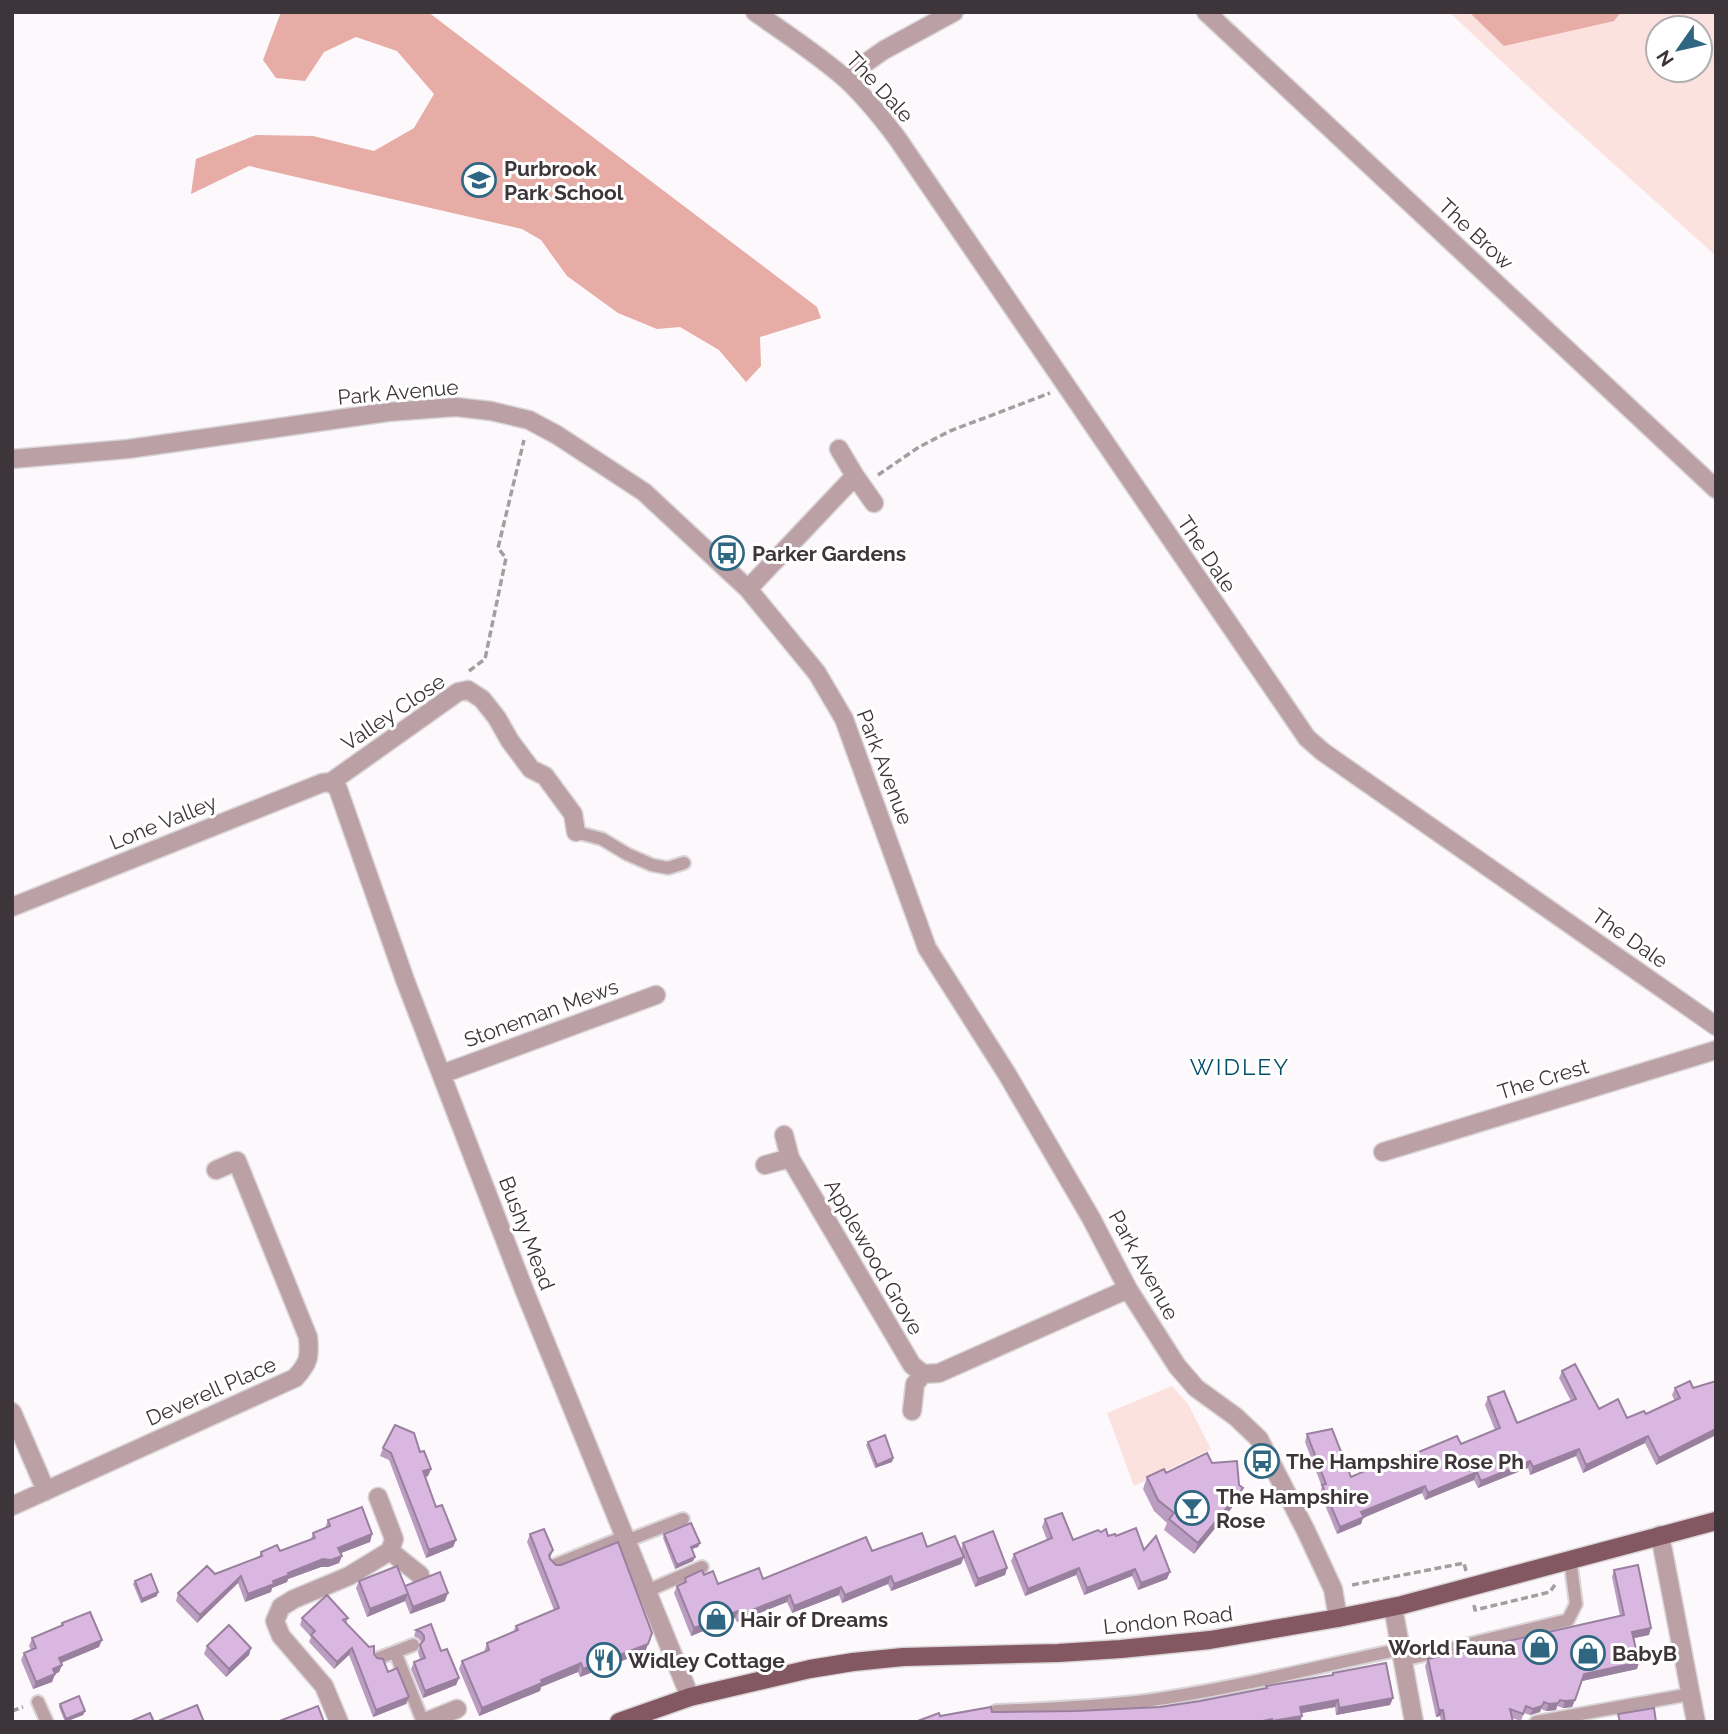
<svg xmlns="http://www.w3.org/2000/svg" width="1728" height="1734" font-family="Raleway,sans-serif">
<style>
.green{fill:#fce2df;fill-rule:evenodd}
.forest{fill:#e6aca5}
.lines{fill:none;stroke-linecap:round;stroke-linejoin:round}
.lane-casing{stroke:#dad5d8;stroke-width:16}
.street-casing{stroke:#dad5d8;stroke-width:21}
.primary-casing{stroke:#dad5d8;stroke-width:21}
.path{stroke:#a49ea1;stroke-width:3.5;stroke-dasharray:7 3.5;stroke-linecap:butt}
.lane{stroke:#bba1a6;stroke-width:12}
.street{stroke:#bba1a6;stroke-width:18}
.primary{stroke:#845862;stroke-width:18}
.wall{fill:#bb9dc2}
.shaded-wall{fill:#99809e}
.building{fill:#dab7e1;stroke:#99809e;stroke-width:2}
.labels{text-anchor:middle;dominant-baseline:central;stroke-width:6;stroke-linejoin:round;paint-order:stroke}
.street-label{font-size:21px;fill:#3d3539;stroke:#fff}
.poi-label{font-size:21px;font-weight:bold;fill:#3d3539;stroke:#fff;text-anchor:start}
.neighbourhood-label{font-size:23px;letter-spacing:2px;fill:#044e6b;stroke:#fff}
</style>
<rect width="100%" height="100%" fill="#fdf8fb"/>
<!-- green -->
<path class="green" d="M1449,12H1716V256L1546,103ZM1658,28H1700V70H1658Z
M1172,1386L1188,1404L1211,1449L1134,1486L1107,1413Z"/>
<!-- forest -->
<path class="forest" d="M281,12H428L817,307L821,318L760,337L761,366L746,382L719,350L680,327L657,329L618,313L567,276L541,240L522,229L249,166L191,194L196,159L256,135L313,136L374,151L414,128L434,94L397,51L356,37L324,52L305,81L276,78L263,60Z
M1469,12H1621L1614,21L1504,46Z"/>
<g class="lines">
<!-- lane casing -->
<g class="lane-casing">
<path id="lane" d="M576,832L602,839L627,854L652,865L668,868L684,863
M626,1541L683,1519
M555,1565L624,1537
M647,1591L702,1567
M395,1652L413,1645
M379,1658L395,1652L423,1722
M1403,1660L1568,1620L1576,1604L1570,1559
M38,1702L47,1722
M996,1711C1046,1709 1096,1707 1145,1701C1232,1689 1316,1667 1401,1649
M1536,1722L1691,1694"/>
</g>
<!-- street casing -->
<g class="street-casing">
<path id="street" d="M755,12C786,34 819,55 847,80C866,98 882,118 897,138L1307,738L1323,752L1716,1026
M1206,12L1716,489
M848,81L864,64L884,50L954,12
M839,449L855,476L874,503
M12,459L128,449L388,412L456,407L491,411L529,420L557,435L644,492L748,589L817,673L844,719L927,948L1007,1074L1091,1218L1128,1289L1177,1366L1196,1388L1236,1417L1259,1439L1306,1531L1333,1589L1338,1618
M748,589L855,476
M331,782L338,789L405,980L525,1292L690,1697
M12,907L322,783L331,782L458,692L468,690L482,699L497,718L510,741L531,769L545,776L573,814L576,832
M442,1074L656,995
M784,1135L790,1158
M1383,1152L1716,1050
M765,1165L790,1158L912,1365L923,1374L939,1373L1128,1289
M912,1411L915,1384L923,1374
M12,1412L46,1491
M12,1506L295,1378C309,1363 310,1357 308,1337L237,1161L216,1170
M1660,1535L1696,1722
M390,1551L420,1575
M1393,1607L1414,1722
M339,1722L324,1686L281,1636L275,1621L281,1607L294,1599L349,1576L390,1551L394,1539L378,1497
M425,1722L457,1709"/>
</g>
<!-- primary casing -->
<g class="primary-casing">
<path id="primary" d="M619,1722L690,1697L810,1669L853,1662L903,1657L1058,1653L1121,1649L1210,1640L1338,1618L1402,1605L1716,1521"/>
</g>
<!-- path -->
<path class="path" d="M878,475L919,447L950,431L1050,393
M469,671L485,659L506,558L498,548L524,440
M1352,1585L1464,1563L1466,1571
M1474,1605L1475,1610L1550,1592L1556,1583
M12,1711L23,1707"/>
<!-- lane -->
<use href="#lane" class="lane"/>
<!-- street -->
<use href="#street" class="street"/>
<!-- primary -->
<use href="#primary" class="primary"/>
</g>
<!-- wall -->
<path class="wall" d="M1562,1371L1599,1409L1627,1418L1646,1414L1675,1401L1672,1395L1675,1388H1693L1716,1381V1435L1656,1465L1645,1443L1583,1473L1576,1456L1530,1475L1528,1468L1478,1488L1474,1480L1425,1500L1422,1493L1363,1518L1361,1524L1337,1534L1320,1493L1322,1487L1305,1442L1307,1434L1351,1477L1402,1459L1461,1444L1495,1430L1485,1405L1488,1397L1517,1423L1571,1401L1559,1378Z
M868,1442L893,1458L892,1462L875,1468L866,1445Z
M383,1448L420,1452L431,1469L428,1476L425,1477L436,1507L456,1540L453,1547L426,1558L389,1460L380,1456Z
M1212,1463L1239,1499L1194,1554L1164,1530L1167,1523L1154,1511L1143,1489L1147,1477Z
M1045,1519L1073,1540L1116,1536L1144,1550L1167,1579L1138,1590L1132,1576L1084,1595L1076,1575L1025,1596L1011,1561L1014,1554L1047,1540L1042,1527Z
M328,1520L372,1534L370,1542L341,1553L342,1556L339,1563L328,1567H321L288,1579L287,1582L272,1588L271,1592L245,1602L238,1583L197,1623L176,1601L178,1593L215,1574L259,1557L261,1552L280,1551L311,1539L313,1533L325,1528Z
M530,1534L553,1550L550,1559L556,1565L652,1633L645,1652L580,1677L578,1672L541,1687L540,1691L479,1716L459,1669L462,1661L484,1652L487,1643L513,1632L516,1626L554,1610L527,1542Z
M664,1534L700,1543L698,1547L692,1549L695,1557L693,1561L675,1569L663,1538Z
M963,1543L1007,1568L1005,1575L975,1587L963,1557L961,1564L891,1591L888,1584L842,1603L839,1595L792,1613L787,1602L737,1622L735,1618L691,1636L674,1593L677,1586L683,1583L685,1578L704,1575L718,1584L763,1579L872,1551L927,1547L961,1550Z
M1614,1570L1649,1635L1634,1638L1639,1662L1637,1669L1582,1681L1572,1707L1563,1708L1557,1706L1556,1710L1546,1711L1541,1709L1540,1712L1530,1715L1524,1713L1521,1721L1512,1718L1513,1722H1441L1440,1716L1436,1717L1425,1666L1428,1659L1620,1616L1612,1577Z
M135,1581L157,1596L141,1603L133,1584Z
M359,1581L405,1586L445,1601L410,1614L405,1601L367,1617L356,1588Z
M302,1618H348L346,1624L409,1697L406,1704L373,1717L349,1655L334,1669L309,1642L311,1637L300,1625Z
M62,1623L99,1647L61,1663L62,1665L59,1672L55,1674L52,1682L33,1689L21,1660L24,1653L31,1650L29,1646L32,1638L61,1626Z
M431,1624L441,1651L459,1678L456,1685L423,1698L411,1669L414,1662L420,1659L418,1652L421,1642L419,1639L414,1636L416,1630Z
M207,1646L251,1648L249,1655L226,1677L204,1654Z
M1333,1673L1393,1698L1390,1705L1336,1715L1335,1707L1301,1713L1300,1722H915L940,1716L992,1712L1076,1711L1160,1707L1200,1701L1266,1688V1686L1332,1675Z
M60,1704L85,1711L83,1715L65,1722L59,1707Z"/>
<!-- shaded-wall -->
<path class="shaded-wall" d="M1716,1429V1435L1656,1465L1659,1458Z
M1648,1436L1645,1443L1583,1473L1586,1465Z
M1579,1449L1576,1456L1530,1475L1533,1467Z
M893,1458L892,1462L875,1468L877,1465Z
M1530,1461L1528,1468L1478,1488L1481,1481Z
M431,1469L428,1476L420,1479L423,1471Z
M1477,1472L1474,1480L1425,1500L1428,1493Z
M1425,1486L1422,1493L1363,1518L1361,1524L1337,1534L1340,1527L1361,1512Z
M1243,1488L1239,1499L1194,1554L1198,1543Z
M372,1534L370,1542L336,1555L338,1548Z
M456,1540L453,1547L426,1558L429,1550Z
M700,1543L698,1547L689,1550L691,1547Z
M342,1556L339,1563L328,1567H321L288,1579L287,1582L272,1588L271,1592L245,1602L248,1594L288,1573L323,1559Z
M695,1557L693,1561L675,1569L677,1565Z
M964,1557L961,1564L891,1591L894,1584Z
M1007,1568L1005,1575L975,1587L978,1579Z
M1079,1568L1076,1575L1025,1596L1028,1589Z
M1135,1569L1132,1576L1084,1595L1087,1588Z
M1170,1572L1167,1579L1138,1590L1141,1583Z
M241,1576L238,1583L197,1623L200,1615Z
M891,1576L888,1584L842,1603L845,1595Z
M841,1587L839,1595L792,1613L794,1606Z
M158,1592L157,1596L141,1603L142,1599Z
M448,1593L445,1601L410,1614L413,1607Z
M408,1594L405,1601L367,1617L370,1609Z
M790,1595L787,1602L737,1622L740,1615Z
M738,1611L735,1618L691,1636L694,1628Z
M1651,1628L1649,1635L1630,1639L1632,1632Z
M102,1640L99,1647L56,1665L59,1658Z
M648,1644L645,1652L580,1677L583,1669Z
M251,1648L249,1655L226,1677L229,1669Z
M352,1648L349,1655L334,1669L337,1662Z
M1639,1662L1637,1669L1582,1681L1584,1674Z
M581,1663L578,1672L541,1687L540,1691L479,1716L482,1708L541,1680Z
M62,1665L59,1672L55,1674L52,1682L33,1689L36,1682L53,1669Z
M459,1678L456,1685L423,1698L425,1691Z
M409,1697L406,1704L373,1717L376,1710Z
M1393,1698L1390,1705L1336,1715L1339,1708Z
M1338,1700L1335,1707L1297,1714L1300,1707Z
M1575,1700L1572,1707L1563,1708L1565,1701Z
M1558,1703L1556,1710L1546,1711L1549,1704Z
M1542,1706L1540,1712L1530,1715L1533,1709Z
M1439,1710H1443L1440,1716L1436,1717Z
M85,1711L83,1715L65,1722L66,1719Z
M1302,1716L1300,1722H1272Z"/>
<!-- building -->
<path class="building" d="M1575,1364L1599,1409L1618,1399L1627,1418L1644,1411L1646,1414L1680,1398L1675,1388L1690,1381L1693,1388L1716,1381V1429L1659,1458L1648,1436L1586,1465L1579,1449L1533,1467L1530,1461L1481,1481L1477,1472L1428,1493L1425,1486L1361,1512L1364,1517L1340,1527L1322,1485L1326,1484L1307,1434L1332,1429L1351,1477L1400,1456L1402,1459L1457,1436L1461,1444L1500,1428L1488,1397L1504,1391L1517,1423L1576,1399L1562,1371Z
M395,1425L414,1433L420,1452L424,1451L431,1469L423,1471L436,1507L442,1505L456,1540L429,1550L391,1453L383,1448Z
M885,1435L893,1458L877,1465L868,1442Z
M1207,1453L1212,1463L1237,1461L1239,1485L1243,1488L1198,1543L1169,1519L1174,1513L1158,1500L1147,1477L1164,1469L1166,1473Z
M362,1507L372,1534L338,1548L342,1556L331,1560L323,1559L288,1573L289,1575L273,1581L274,1584L248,1594L241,1576L200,1615L178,1593L207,1566L215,1574L262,1556L261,1552L277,1545L280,1551L315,1538L313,1533L330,1526L328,1520Z
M1062,1513L1073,1540L1098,1530L1101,1532L1106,1529L1108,1536L1115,1534L1116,1536L1136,1528L1144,1550L1156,1536L1170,1572L1141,1583L1135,1569L1087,1588L1079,1568L1028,1589L1014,1554L1052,1538L1045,1519Z
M691,1523L700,1543L691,1547L695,1557L677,1565L664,1534Z
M544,1529L553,1550L549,1555L550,1559L556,1565H561L618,1542L652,1633L648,1644L583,1669L581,1663L541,1680L542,1683L482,1708L462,1661L489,1650L487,1643L518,1630L516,1626L559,1608L530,1534Z
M993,1531L1007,1568L978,1579L963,1543Z
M922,1533L927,1547L955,1536L964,1557L894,1584L891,1576L845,1595L841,1587L794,1606L790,1595L740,1615L738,1611L694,1628L677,1586L686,1582L685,1578L702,1570L704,1575L713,1571L718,1584L759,1568L763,1579L866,1537L872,1551Z
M1638,1565L1651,1628L1632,1632L1639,1662L1584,1674L1575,1700L1565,1701L1560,1700L1558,1703L1549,1704L1544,1702L1542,1706L1533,1709L1526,1706L1523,1714L1510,1709L1513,1722H1445L1443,1710H1439L1428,1659L1624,1615L1614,1570Z
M397,1566L408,1594L370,1609L359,1581Z
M440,1572L448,1593L413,1607L405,1586Z
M151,1574L158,1592L142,1599L135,1581Z
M327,1595L348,1618L343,1620L369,1647L374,1646V1654L377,1658L383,1659L388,1672L397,1668L409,1697L376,1710L352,1648L337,1662L311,1635L315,1631L302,1618Z
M90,1612L102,1640L59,1658L62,1665L53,1669L55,1674L36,1682L24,1653L36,1648L32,1638L63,1625L62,1623Z
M431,1624L441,1651L447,1649L459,1678L425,1691L414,1662L425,1658L420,1645L424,1640V1636L421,1632L416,1630Z
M229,1625L251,1648L229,1669L207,1646Z
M1386,1663L1393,1698L1339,1708L1338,1700L1300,1707L1302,1716L1272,1721V1719L1258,1722H915L939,1713L940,1716L991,1707L992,1712H999L1076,1711L1160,1707L1200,1701L1267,1688L1266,1686L1333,1675V1673Z
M79,1696L85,1711L66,1719L60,1704Z
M197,1705L204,1722H156Z
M318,1706L324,1722H277Z
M1654,1708L1656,1722H1620L1618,1714Z
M150,1713L154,1722H129Z"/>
<!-- icons -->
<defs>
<g id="school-ring" transform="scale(1.75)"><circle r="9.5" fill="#fff" stroke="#2f6681" stroke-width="1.5"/><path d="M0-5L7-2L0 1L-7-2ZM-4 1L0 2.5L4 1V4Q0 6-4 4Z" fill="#2f6681"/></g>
<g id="bus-ring" transform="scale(1.75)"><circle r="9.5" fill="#fff" stroke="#2f6681" stroke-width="1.5"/><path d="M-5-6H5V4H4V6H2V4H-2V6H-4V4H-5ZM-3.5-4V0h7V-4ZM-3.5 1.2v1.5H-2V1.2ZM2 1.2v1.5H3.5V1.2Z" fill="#2f6681"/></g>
<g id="bar-ring" transform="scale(1.75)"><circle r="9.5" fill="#fff" stroke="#2f6681" stroke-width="1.5"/><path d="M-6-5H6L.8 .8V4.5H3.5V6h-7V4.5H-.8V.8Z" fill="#2f6681"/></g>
<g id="shop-ring" transform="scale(1.75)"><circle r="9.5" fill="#fff" stroke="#2f6681" stroke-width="1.5"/><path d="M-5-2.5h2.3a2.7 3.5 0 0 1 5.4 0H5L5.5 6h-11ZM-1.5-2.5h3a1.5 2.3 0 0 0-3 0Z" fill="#2f6681"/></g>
<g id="restaurant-ring" transform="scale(1.75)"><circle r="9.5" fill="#fff" stroke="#2f6681" stroke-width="1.5"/><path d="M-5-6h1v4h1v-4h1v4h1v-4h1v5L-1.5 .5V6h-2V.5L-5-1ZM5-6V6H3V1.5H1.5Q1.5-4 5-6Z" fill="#2f6681"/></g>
</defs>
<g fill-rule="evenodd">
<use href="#school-ring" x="479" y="180"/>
<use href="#bus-ring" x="727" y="553"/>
<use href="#bus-ring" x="1262" y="1461"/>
<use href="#bar-ring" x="1192" y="1508"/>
<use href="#shop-ring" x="716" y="1619"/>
<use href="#shop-ring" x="1540" y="1647"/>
<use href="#shop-ring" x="1588" y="1653"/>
<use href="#restaurant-ring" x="604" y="1660"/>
</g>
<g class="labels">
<!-- street labels -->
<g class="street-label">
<text transform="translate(880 87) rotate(47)">The Dale</text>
<text transform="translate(1476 234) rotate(43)">The Brow</text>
<text transform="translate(398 392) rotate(-5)">Park Avenue</text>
<text transform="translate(1207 554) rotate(56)">The Dale</text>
<text transform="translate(393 712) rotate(-34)">Valley Close</text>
<text transform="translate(885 767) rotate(69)">Park Avenue</text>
<text transform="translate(163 822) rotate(-22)">Lone Valley</text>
<text transform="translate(1630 938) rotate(35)">The Dale</text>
<text transform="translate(541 1013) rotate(-20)">Stoneman Mews</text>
<text transform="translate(1543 1079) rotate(-17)">The Crest</text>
<text transform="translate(527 1233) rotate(69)">Bushy Mead</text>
<text transform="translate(874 1257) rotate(60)">Applewood Grove</text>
<text transform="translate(1144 1265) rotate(61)">Park Avenue</text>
<text transform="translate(211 1391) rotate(-24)">Deverell Place</text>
<text transform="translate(1168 1620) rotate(-6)">London Road</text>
</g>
<!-- poi labels -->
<g class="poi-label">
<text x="504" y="168">Purbrook<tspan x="504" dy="24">Park School</tspan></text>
<text x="752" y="553">Parker Gardens</text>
<text x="1286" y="1461">The Hampshire Rose Ph</text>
<text x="1216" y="1496">The Hampshire<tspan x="1216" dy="24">Rose</tspan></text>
<text x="740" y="1619">Hair of Dreams</text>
<text x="1516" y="1647" text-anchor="end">World Fauna</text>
<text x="1612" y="1653">BabyB</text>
<text x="628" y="1660">Widley Cottage</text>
</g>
<!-- neighbourhood labels -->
<g class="neighbourhood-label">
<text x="1240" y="1066">WIDLEY</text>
</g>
</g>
<!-- border -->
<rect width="1728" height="1734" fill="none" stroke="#3d3539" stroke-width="28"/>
<!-- north arrow -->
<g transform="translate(1679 49) rotate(236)"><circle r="33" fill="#ffffff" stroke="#b1aeb0" stroke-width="2"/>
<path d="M0-5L12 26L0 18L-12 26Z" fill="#2f6681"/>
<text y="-10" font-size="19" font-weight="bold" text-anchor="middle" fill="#3d3539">N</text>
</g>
</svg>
